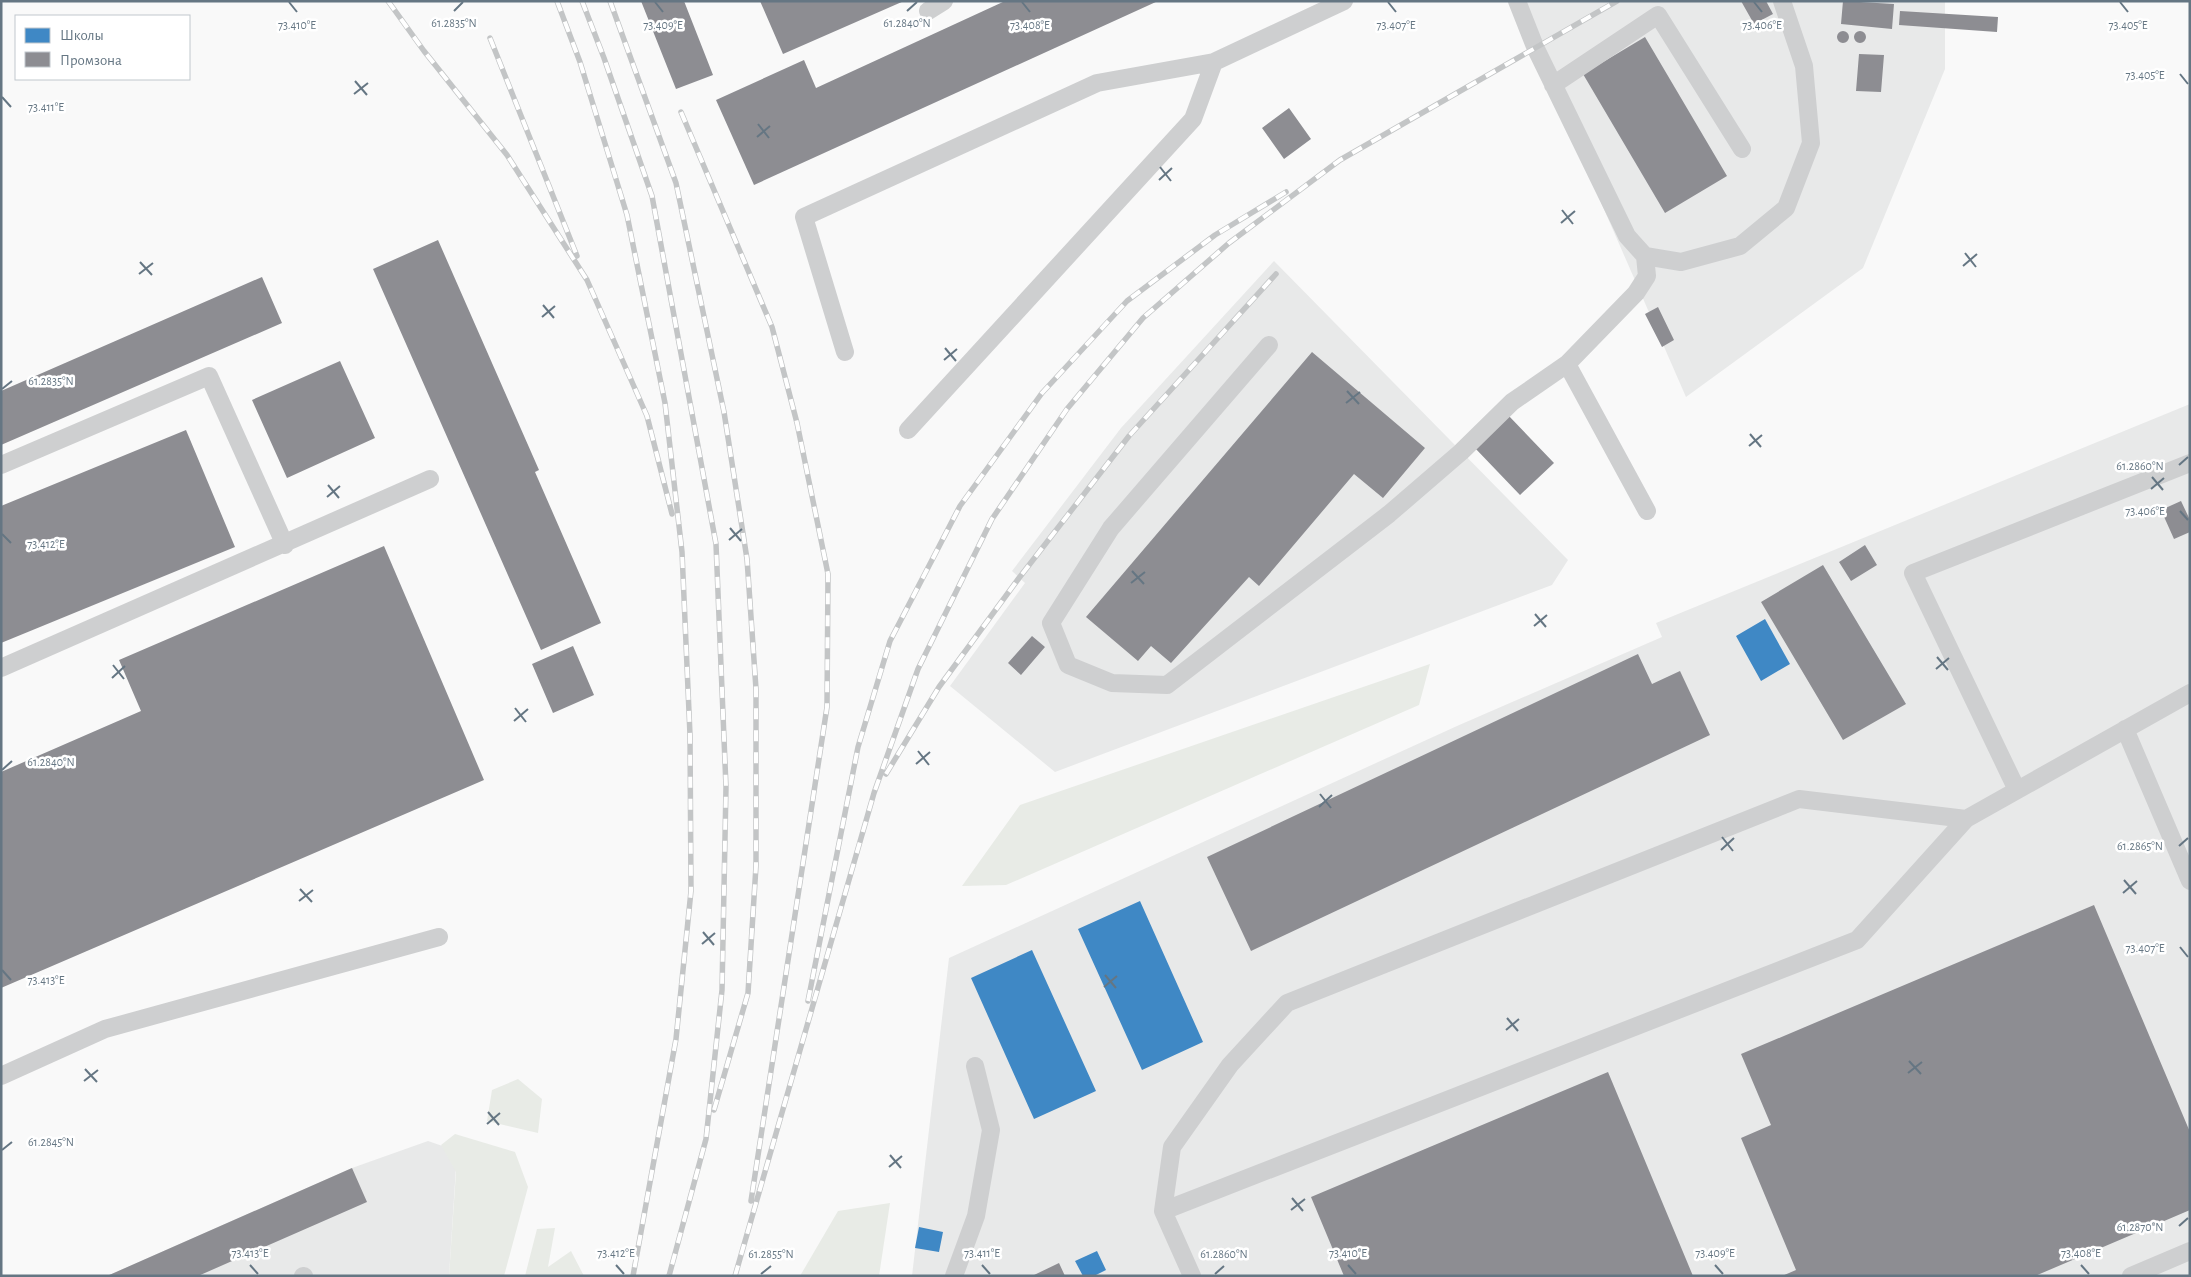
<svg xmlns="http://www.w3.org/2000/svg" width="2191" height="1277" font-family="'Alegreya Sans',sans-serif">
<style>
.built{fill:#e8e9e9}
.green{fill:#e8ebe6}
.schools{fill:#3f88c5}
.industry{fill:#8d8d92}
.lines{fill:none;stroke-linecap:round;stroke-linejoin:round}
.service{stroke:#cecfd0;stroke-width:18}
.rail-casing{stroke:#c3c5c6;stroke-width:5.5}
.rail{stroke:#fff;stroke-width:4;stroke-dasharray:11;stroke-linecap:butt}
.ticks{fill:none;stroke:#657683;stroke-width:2}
.ticks-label{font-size:12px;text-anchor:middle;fill:#657683;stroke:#fff;stroke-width:5;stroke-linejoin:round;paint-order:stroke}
</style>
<rect width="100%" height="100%" fill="#f9f9f9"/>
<!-- built -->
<path class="built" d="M1513,1H1945V69L1863,268L1686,397Z
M1274,261L1568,560L1552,585L1055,772L950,686L1025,583L1012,571L1121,428Z
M2190,404V1276H912L949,958L1457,726L1662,637L1656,623Z
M428,1141L457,1151L449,1276H107L352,1168Z"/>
<!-- green -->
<path class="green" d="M1430,664L1419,705L1006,885L962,886L1020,805Z
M518,1079L542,1099L538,1133L487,1121L492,1090Z
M455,1134L515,1152L528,1187L504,1276H449L456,1172L441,1145Z
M890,1203L879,1276H800L838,1211Z
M555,1228L548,1267L571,1251L584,1276H525L537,1229Z"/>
<!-- schools -->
<path class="schools" d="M1765,619L1790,664L1761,681L1736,636Z
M1140,901L1203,1042L1142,1070L1078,929Z
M1032,950L1096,1091L1034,1119L971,978Z
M919,1227L943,1232L939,1252L915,1248Z
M1097,1251L1106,1270L1094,1276H1083L1075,1261Z"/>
<!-- industry -->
<path class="industry" d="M641,1H684L713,75L676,89Z
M760,1H904L783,54Z
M1005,1H1158L754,185L716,100L804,60L816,88Z
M1741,1H1766L1773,14L1754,24Z
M1843,1L1894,4L1892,29L1841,24Z
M1900,11L1998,17L1997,32L1899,25Z
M1854 37a6 6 0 1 1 12 0a6 6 0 1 1-12 0Z
M1837 37a6 6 0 1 1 12 0a6 6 0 1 1-12 0Z
M1645,37L1727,176L1665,213L1583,74Z
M1859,54L1884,55L1881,92L1856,91Z
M1289,108L1311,139L1284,159L1262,128Z
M438,240L539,470L535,472L601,623L541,650L373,269Z
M262,277L282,323L1,445V391Z
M1658,307L1674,340L1662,347L1645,314Z
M1312,352L1425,448L1383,498L1354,474L1259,586L1249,577L1171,663L1151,646L1138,661L1086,617Z
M340,361L375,438L287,478L252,400Z
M1508,415L1554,463L1520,495L1474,447Z
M186,430L235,547L1,643V506Z
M2181,501L2190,520V532L2174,539L2161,510Z
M1865,545L1877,565L1851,581L1839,562Z
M384,546L484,780L1,988V772L141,711L119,660Z
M1823,565L1906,704L1843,740L1761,602Z
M1032,636L1045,647L1021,675L1008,663Z
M573,646L594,695L553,713L532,664Z
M1638,654L1652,684L1680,671L1710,735L1251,951L1207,857Z
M2094,905L2190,1132V1210L2035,1276H1782L1796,1270L1741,1138L1771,1125L1741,1054Z
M1608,1072L1693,1276H1344L1311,1197Z
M352,1168L367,1202L198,1276H107Z
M1059,1263L1065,1276H1032Z"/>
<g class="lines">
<!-- service -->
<path class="service" d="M928,11L944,1
M1553,85L1658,15L1742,149
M1645,256L1681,262L1740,246L1786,208L1811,143L1804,66L1782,1
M1269,345L1111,528L1051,623L1068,665L1112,683L1167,685L1389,514L1461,452L1512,402L1567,364L1636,293L1647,276L1645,256L1627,236L1536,49L1517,1
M845,352L804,217L1097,83L1214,62L1344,1
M1567,364L1647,511
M908,430L1193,119L1214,62
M1,465L209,376L285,545
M1,668L430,479
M2125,729L2190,881
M2017,790L1913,573L2190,463
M1,1076L105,1029L439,937
M1163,1211L1857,940L1966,819L2190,693
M303,1276H304
M954,1276L976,1216L991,1130L975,1066
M1192,1276L1163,1211L1172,1147L1230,1065L1287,1003L1799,799L1966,819
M2131,1276L2190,1251"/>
<!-- rail casing -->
<g class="rail-casing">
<path id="rail" d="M388,1L424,51L507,155L587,280L647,416L672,514
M557,1L580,62L627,215L665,403L682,552L690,735L691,891L676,1039L633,1276
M582,1L604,58L652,196L716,544L726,787L722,990L706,1139L669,1276
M610,1L676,183L724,412L747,559L756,689V866L748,993L714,1110
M490,38L577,256
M681,112L772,327L797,423L828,574L827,707L751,1201
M886,774L939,687L1019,578L1129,436L1276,274
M808,1001L858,747L890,641L960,506L1042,393L1127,301L1215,235L1286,192
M735,1276L874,793L918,669L992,519L1067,409L1143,318L1229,243L1340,160L1617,1"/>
</g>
<!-- rail -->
<use href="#rail" class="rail"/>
</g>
<!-- ticks -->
<path class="ticks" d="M289,2L297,12M655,2L663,12M1022,2L1030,12M1388,2L1396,12M1754,2L1762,12M2120,2L2128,12M454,11L463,2M907,11L917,2M2180,74L2188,84M355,81L367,95M354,94L368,83M2,97L11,107M758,124L769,138M757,137L770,126M1160,167L1171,181M1159,180L1172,168M1562,210L1573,224M1561,223L1575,211M1965,253L1976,267M140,262L152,275M1963,266L1977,254M139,274L153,263M543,305L554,318M542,317L555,306M945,348L956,361M944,360L957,349M2,389L12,381M1347,391L1359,404M1346,403L1360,392M1750,434L1761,447M1749,446L1762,435M2179,465L2188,457M2152,477L2163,490M328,485L339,498M2151,489L2164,478M327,497L340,486M2180,511L2188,520M730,528L741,541M2,534L11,543M729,540L742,529M1132,571L1144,584M1131,583L1145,572M1535,614L1546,627M1534,626L1547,615M1937,657L1948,670M113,665L124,679M1936,669L1949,658M112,678L125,666M515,708L526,722M514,721L528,709M918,751L929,765M916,764L930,752M2,770L12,761M1320,794L1331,808M1319,807L1332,795M1722,837L1733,851M2179,846L2188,838M1721,850L1734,838M2124,880L2136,894M300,889L312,902M2123,893L2137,881M299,901L313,890M703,932L714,945M702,944L715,933M2180,947L2188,957M2,970L11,980M1105,975L1116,988M1104,987L1117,976M1507,1018L1518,1031M1506,1030L1519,1019M1909,1061L1921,1074M85,1069L97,1082M1908,1073L1922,1062M84,1081L98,1070M488,1112L499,1125M487,1124L500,1113M2,1150L12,1142M890,1155L901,1168M889,1167L902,1156M1292,1198L1303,1211M1291,1210L1305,1199M2179,1226L2188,1218M250,1265L258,1274M616,1265L624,1274M982,1265L990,1274M1348,1265L1356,1274M1715,1265L1723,1274M2081,1265L2089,1274M761,1274L771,1266M1215,1274L1224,1266"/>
<g class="ticks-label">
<text x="454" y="27">61.2835°N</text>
<text x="907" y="27">61.2840°N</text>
<text x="297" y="29">73.410°E</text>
<text x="663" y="29">73.409°E</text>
<text x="1030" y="29">73.408°E</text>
<text x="1396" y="29">73.407°E</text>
<text x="1762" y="29">73.406°E</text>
<text x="2128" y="29">73.405°E</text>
<text x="2145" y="79">73.405°E</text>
<text x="46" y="111">73.411°E</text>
<text x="51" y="385">61.2835°N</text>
<text x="2140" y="470">61.2860°N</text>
<text x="2145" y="515">73.406°E</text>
<text x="46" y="548">73.412°E</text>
<text x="51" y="766">61.2840°N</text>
<text x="2140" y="850">61.2865°N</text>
<text x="2145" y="952">73.407°E</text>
<text x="46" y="984">73.413°E</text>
<text x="51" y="1146">61.2845°N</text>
<text x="2140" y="1231">61.2870°N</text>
<text x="250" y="1257">73.413°E</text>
<text x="616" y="1257">73.412°E</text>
<text x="982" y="1257">73.411°E</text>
<text x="1348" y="1257">73.410°E</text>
<text x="1715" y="1257">73.409°E</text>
<text x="2081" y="1257">73.408°E</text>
<text x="771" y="1258">61.2855°N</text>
<text x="1224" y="1258">61.2860°N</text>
</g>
<!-- border -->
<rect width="2191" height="1277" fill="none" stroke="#657683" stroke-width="5"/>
<!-- legend -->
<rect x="15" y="15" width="175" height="65" fill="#ffffff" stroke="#c1c8cd"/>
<rect x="25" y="28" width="25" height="15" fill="#3f88c5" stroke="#c1c8cd"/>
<text x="60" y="40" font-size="15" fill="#657683">Школы</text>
<rect x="25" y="52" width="25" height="15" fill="#8d8d92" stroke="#c1c8cd"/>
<text x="60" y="65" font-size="15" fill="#657683">Промзона</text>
</svg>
